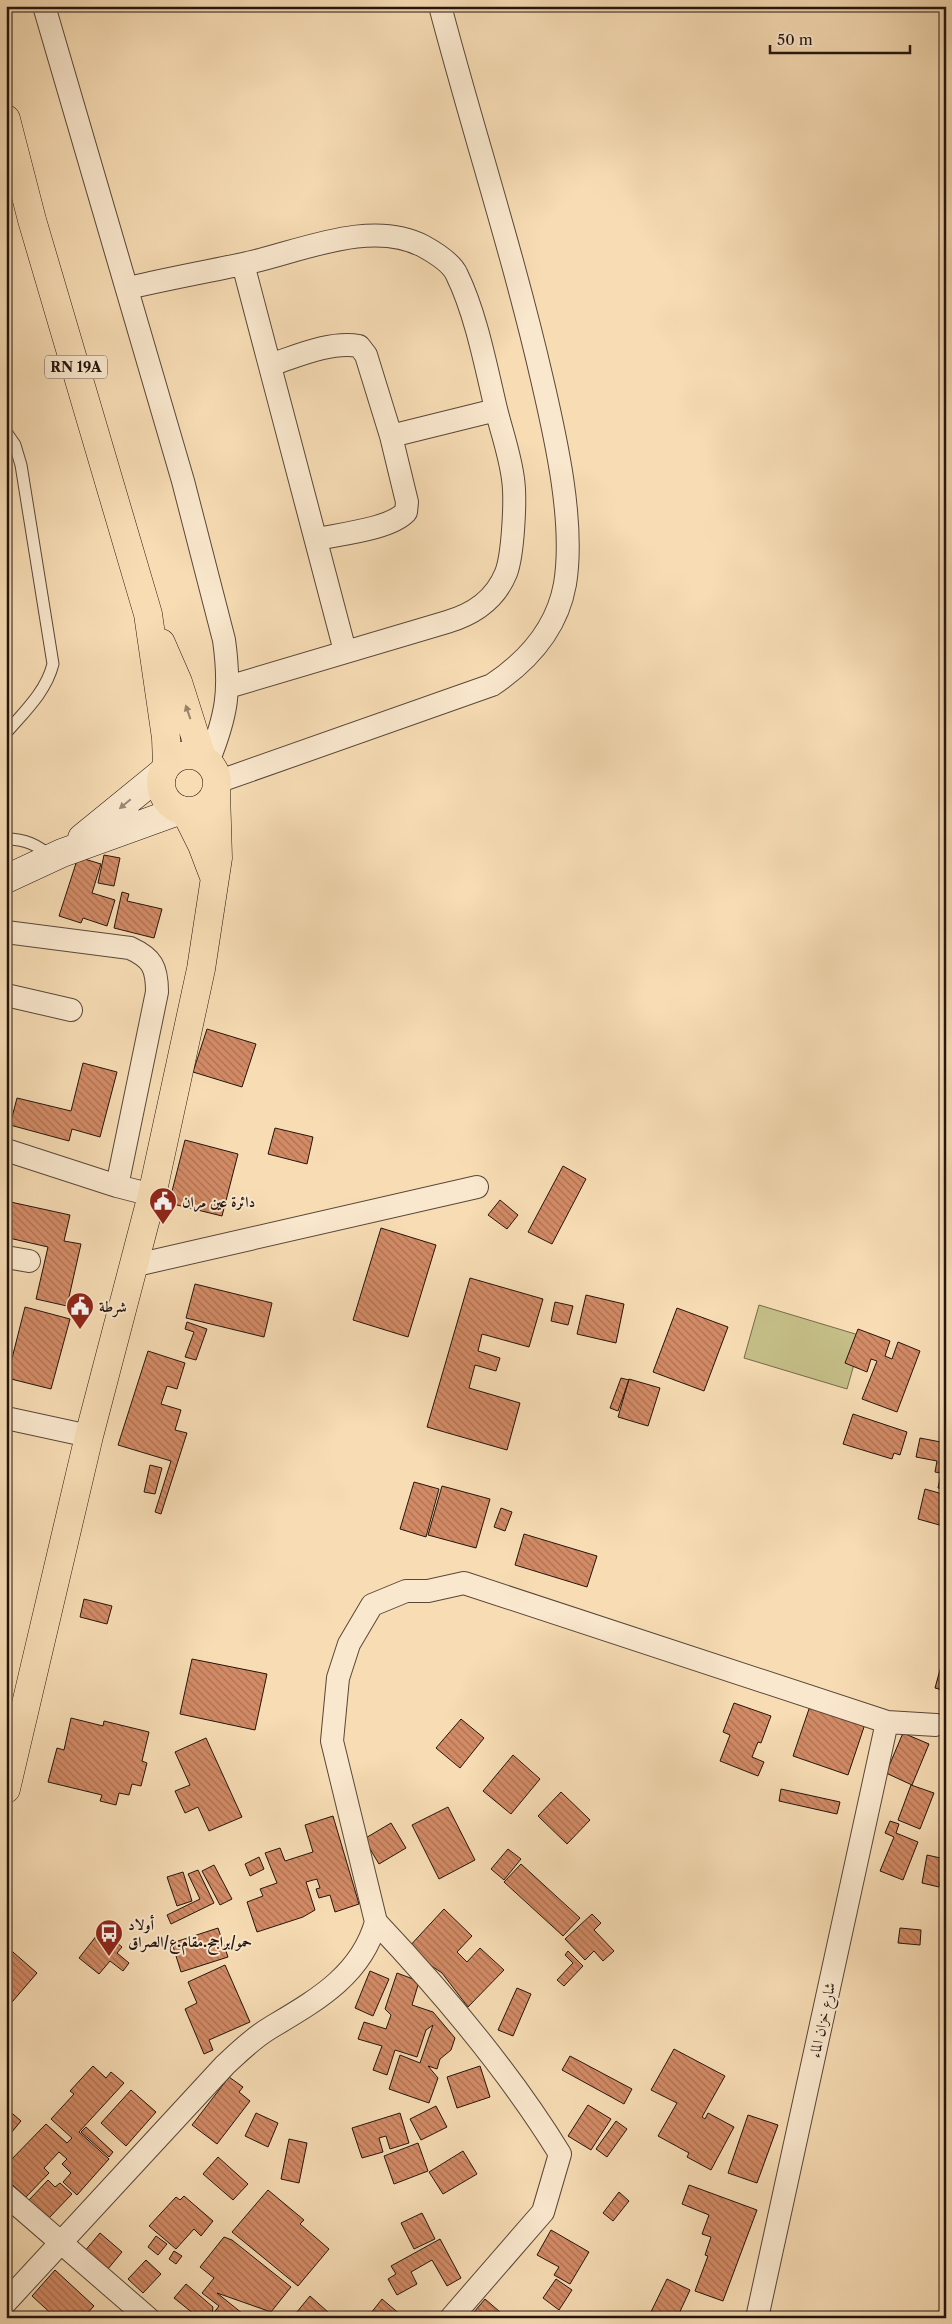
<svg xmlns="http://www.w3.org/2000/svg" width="952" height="2324" font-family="'Libre Caslon Text',Amiri,serif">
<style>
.pitch{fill:#c5be87;stroke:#746a4a}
.building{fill:url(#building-back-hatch);stroke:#24150e}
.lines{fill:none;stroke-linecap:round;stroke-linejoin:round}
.lane-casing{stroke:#594738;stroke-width:13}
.street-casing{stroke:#594738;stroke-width:24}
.secondary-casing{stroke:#24150e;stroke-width:29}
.primary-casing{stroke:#24150e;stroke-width:29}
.lane{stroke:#fae8ce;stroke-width:11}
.street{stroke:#fae8ce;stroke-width:22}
.secondary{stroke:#fae8ce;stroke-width:28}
.primary{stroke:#f7dcb4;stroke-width:28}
.oneway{fill:#988269}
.oneway2{fill:#9a8978}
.labels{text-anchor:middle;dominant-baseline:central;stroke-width:4;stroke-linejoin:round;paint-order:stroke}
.shield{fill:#fae8ce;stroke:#645448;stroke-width:1}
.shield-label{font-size:14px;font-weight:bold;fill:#24150e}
.poi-label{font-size:15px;font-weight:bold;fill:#24150e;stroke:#fae8ce;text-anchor:start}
.street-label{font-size:15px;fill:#24150e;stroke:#fae8ce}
</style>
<defs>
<pattern id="building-back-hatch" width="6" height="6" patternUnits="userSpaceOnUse" patternTransform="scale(1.25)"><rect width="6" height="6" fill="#d38b66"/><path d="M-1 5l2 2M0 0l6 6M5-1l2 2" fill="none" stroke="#ab7052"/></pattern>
</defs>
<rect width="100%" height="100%" fill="#f7dcb4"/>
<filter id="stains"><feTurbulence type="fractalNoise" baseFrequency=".004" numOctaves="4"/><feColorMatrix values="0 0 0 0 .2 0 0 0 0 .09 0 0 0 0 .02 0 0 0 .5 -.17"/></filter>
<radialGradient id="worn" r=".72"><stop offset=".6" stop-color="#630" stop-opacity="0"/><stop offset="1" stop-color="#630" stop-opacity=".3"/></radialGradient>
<!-- pitch -->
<path class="pitch" d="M759,1305L862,1336L847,1389L744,1358Z"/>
<!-- building -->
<path class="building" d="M104,855L120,858L114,886L98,883Z
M78,857L101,864L92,893L115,900L107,926L83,918L81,923L59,916Z
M122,892L129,894L127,901L162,909L154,938L114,928Z
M207,1029L256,1044L242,1087L193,1072Z
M83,1063L117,1072L100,1137L72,1129L69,1141L10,1125L17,1098L71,1111Z
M275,1128L313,1137L307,1164L268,1154Z
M185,1140L238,1154L222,1216L169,1203Z
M563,1166L586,1179L552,1244L528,1232Z
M500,1200L518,1215L507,1229L488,1215Z
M6,1201L70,1215L64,1241L81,1244L67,1306L36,1299L48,1247L9,1238L11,1232L6,1231Z
M381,1228L436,1245L408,1337L353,1320Z
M470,1278L543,1299L529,1347L482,1334L478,1351L500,1358L496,1371L475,1365L469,1388L520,1403L507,1450L427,1427Z
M195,1284L272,1303L264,1337L186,1318Z
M586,1295L624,1304L616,1343L577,1334Z
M555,1302L573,1306L568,1325L551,1321Z
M25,1307L70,1319L51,1389L7,1378Z
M677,1308L728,1327L704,1391L653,1372Z
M187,1322L207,1329L196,1360L185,1357L194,1332L185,1329Z
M858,1329L890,1341L885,1356L892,1359L898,1342L920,1351L897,1412L862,1399L877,1361L871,1359L867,1372L845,1363Z
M148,1351L185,1363L177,1389L167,1386L161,1404L181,1410L175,1430L187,1433L161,1514L155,1512L171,1461L118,1445Z
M621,1378L629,1380L618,1411L610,1408Z
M629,1379L660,1388L648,1426L618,1417Z
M853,1414L907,1432L900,1455L894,1453L892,1459L843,1444Z
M920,1438L946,1443V1489L938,1488L941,1473L935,1472L937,1461L916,1457Z
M150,1465L162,1468L155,1494L144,1492Z
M414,1482L439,1489L426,1537L400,1529Z
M442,1486L490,1499L476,1548L428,1535Z
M925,1489L946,1495V1515L943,1526L918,1519Z
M501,1508L512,1512L505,1531L494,1527Z
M524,1534L597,1556L587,1587L515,1565Z
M84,1599L112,1606L107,1624L80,1617Z
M946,1648V1691L935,1688Z
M192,1659L267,1674L255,1730L180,1714Z
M734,1703L771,1716L761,1743L758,1742L752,1757L764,1762L758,1776L720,1761L730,1735L723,1732Z
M810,1706L865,1724L848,1775L793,1756Z
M71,1718L103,1726L104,1721L149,1732L142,1761L147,1763L141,1786L132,1784L129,1795L119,1793L116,1805L100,1801L102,1795L48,1782L57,1748L64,1750Z
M461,1719L484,1738L460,1768L436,1748Z
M903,1733L929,1744L912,1785L886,1773Z
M206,1738L242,1817L209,1831L198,1807L185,1813L175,1791L190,1785L175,1752Z
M513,1755L540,1779L511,1814L483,1791Z
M911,1785L934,1793L920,1829L898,1820Z
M781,1789L840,1802L837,1814L779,1801Z
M561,1792L590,1820L567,1844L538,1816Z
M448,1807L475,1860L439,1879L412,1825Z
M333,1816L359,1904L335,1912L330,1895L319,1898L316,1889L320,1888L317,1879L306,1882L315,1910L303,1917L257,1932L247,1902L263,1896L260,1889L277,1883L265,1853L280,1848L285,1861L313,1852L305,1825Z
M890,1821L899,1824L896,1833L918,1842L903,1880L880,1871L894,1837L885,1833Z
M391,1823L406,1848L379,1864L364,1839Z
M508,1849L521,1859L504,1880L491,1869Z
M927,1855L945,1859L939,1887L922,1883Z
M259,1857L264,1869L250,1876L245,1864Z
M521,1864L580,1918L563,1936L504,1882Z
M214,1865L232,1899L220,1905L202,1871Z
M198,1870L214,1903L171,1924L167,1915L200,1899L188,1874Z
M183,1872L192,1901L177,1906L167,1877Z
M444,1909L472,1936L457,1952L467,1962L480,1948L504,1970L468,2007L442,1973L407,1949Z
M592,1914L601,1923L594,1930L614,1951L603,1961L594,1951L585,1960L565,1939Z
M218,1928L228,1957L181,1972L172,1943Z
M900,1928L921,1930L920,1945L898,1943Z
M101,1930L122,1947L117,1953L129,1963L123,1971L110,1961L99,1974L79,1958Z
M6,1946L37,1973L6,2009Z
M568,1951L583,1966L564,1986L557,1980L573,1963L565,1955Z
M225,1965L250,2022L209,2040L213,2050L204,2054L185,2009L197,2003L188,1982Z
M370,1971L389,1979L373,2016L355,2008Z
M397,1973L413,1979L418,1985L412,2005L433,2012L455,2038L451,2050L440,2059L437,2069L428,2066L438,2078L429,2103L389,2089L400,2055L420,2063L433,2025L426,2030L417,2057L395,2050L387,2075L373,2070L382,2046L358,2039L364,2022L386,2029L391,2015L385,2009Z
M517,1988L531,1994L513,2036L498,2030Z
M674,2049L725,2076L702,2117L705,2119L708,2113L734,2127L711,2170L687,2157L689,2153L658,2136L677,2103L651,2090Z
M570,2056L632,2089L624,2104L562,2070Z
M93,2066L106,2078L111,2072L124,2083L79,2132L109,2159L77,2195L63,2182L71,2173L62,2164L67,2159L59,2152L44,2168L49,2173L26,2197L6,2179V2165L46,2124L67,2143L72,2138L51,2119L74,2094L70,2091Z
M480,2066L490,2097L457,2108L447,2077Z
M229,2077L243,2087L239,2092L250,2101L217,2144L192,2125Z
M131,2090L156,2112L126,2146L101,2123Z
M588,2105L611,2119L591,2150L568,2136Z
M436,2106L447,2127L421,2140L410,2119Z
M6,2108L21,2121L6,2139Z
M256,2113L278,2123L268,2147L245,2136Z
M400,2113L409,2143L390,2149L386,2136L379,2138L383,2152L362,2158L352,2128Z
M748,2115L778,2125L757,2183L728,2173Z
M616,2121L627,2129L607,2157L596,2149Z
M86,2127L113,2152L109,2157L81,2132Z
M289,2139L307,2143L299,2183L281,2179Z
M418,2143L428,2171L394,2184L384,2156Z
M463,2151L477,2174L443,2194L429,2172Z
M218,2157L248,2184L233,2200L203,2174Z
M48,2180L55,2187L60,2183L72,2194L48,2219L29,2200Z
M689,2185L757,2210L723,2301L695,2291L708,2256L705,2255L711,2237L702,2234L709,2215L682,2204Z
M268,2190L304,2220L300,2224L329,2249L298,2286L232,2232Z
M619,2192L629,2201L613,2221L603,2213Z
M184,2196L213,2221L201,2236L194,2229L176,2249L149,2226L176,2197L180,2200Z
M422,2213L435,2239L414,2249L401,2223Z
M551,2230L589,2252L570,2284L554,2275L559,2267L537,2255Z
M100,2233L122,2252L107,2270L84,2252Z
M156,2236L167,2244L158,2255L148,2247Z
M224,2237L232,2240L291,2287L271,2312L217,2293L248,2318H199L174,2298L186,2284L213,2307L212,2315L219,2306L202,2293L214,2278L200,2267Z
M440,2239L461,2278L447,2286L432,2260L411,2272L417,2284L397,2295L388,2279L396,2274L391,2266Z
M174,2251L182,2256L176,2264L169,2259Z
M146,2260L161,2274L143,2293L128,2279Z
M55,2270L94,2306L83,2318H56L32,2296Z
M556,2279L572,2290L559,2310L543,2298Z
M667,2279L690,2290L677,2318H648Z
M310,2296L328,2312L325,2318H292Z
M382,2299L402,2316L401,2318H367Z
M485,2299L507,2318H469Z"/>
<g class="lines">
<!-- lane casing -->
<g class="lane-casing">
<path id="lane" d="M6,432L15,445L21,465L53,664C46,692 24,712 6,733
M6,839C26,839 37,845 52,857"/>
</g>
<!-- street casing -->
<g class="street-casing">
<path id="street" d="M44,6L183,481L224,640C231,690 227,715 208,762
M243,264L345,651
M128,288C166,279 204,272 243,264C297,253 370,218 423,246C434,252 452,263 457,275C476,314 486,367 496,409C502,433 510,455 513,479C516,499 513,555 506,573C495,600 474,614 447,622L228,687
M270,365C297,356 330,341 359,346L366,355L391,436L407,502L406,512C390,529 341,534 317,539
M391,436L496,410
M217,782L492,685C528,661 557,629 565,584C575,523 556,439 542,379C513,253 473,131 440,6
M6,932L130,948C152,958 157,967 157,992L117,1186
M6,995L71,1010
M6,1150L117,1186L152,1195
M6,1257L29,1261
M132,1266L477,1187
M6,1418L89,1436
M376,1922C443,1993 509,2071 560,2154L543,2212L451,2318
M6,2195L148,2318
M6,2302L225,2065C239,2052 253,2038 270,2028C315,2001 361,1976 376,1922L332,1741L338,1678L349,1644L372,1605L406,1591H428L464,1583L887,1722L936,1725
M757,2318L887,1722"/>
</g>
<!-- secondary casing -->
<g class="secondary-casing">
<path id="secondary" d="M82,838L163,772
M6,879L62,853L181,810"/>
</g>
<!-- primary casing -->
<g class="primary-casing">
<path id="primary" d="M6,119L32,220L148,614L166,738L167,765
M161,643L178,682L202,758
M161 783a28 28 0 1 1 56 0a28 28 0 1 1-56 0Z
M185,811L202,845L213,874
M6,1789L89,1436L152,1195L201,969L218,858L216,791"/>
</g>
<!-- lane -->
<use href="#lane" class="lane"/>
<!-- street -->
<use href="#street" class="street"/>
<!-- secondary -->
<use href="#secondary" class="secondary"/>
<!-- primary -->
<use href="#primary" class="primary"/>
</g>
<!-- one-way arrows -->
<defs><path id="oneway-solid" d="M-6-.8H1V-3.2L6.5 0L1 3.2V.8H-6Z" transform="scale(1.25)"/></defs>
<use class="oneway" href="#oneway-solid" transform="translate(188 712) rotate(-109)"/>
<use class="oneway2" href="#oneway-solid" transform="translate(125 804) rotate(140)"/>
<!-- icons -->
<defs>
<g id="civic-pin" transform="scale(1.4375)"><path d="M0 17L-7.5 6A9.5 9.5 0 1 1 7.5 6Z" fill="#8f2418" stroke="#fae8ce"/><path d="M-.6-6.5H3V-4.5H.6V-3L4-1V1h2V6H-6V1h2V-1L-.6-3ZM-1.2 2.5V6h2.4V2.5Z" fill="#fff"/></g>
<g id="bus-pin" transform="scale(1.4375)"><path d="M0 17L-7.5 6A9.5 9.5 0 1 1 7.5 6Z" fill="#8f2418" stroke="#fae8ce"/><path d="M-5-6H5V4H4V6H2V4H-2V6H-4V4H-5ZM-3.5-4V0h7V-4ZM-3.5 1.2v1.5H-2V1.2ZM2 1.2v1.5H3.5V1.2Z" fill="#fff"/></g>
</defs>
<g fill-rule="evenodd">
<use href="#civic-pin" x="163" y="1201"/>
<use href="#civic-pin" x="80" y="1306"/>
<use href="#bus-pin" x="109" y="1933"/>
</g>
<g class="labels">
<!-- shield labels -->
<rect class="shield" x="45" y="355.5" width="62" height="23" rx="4"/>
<g class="shield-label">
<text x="76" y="367">RN 19A</text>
</g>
<!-- poi labels -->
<g class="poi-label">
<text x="182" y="1201">دائرة عين مران</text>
<text x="99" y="1306">شرطة</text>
<text x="128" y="1924">أولاد<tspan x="128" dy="17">حمو/براجح.مقام.ع/الصراق</tspan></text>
</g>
<!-- street labels -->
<g class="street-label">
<text transform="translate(822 2020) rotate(-78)">شارع خزان الماء</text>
</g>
</g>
<!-- margin -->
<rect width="952" height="2324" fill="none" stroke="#f7dcb4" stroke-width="25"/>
<rect x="8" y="8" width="937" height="2309" fill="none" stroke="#24150e" stroke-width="2.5"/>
<rect x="12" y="12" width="927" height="2299" fill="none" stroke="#24150e"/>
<!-- scale -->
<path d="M770 45v8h140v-8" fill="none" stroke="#24150e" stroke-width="2.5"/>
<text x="777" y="45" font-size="15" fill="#24150e" stroke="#fae8ce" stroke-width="4" paint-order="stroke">50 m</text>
<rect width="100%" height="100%" filter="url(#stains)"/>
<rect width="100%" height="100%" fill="url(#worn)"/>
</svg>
